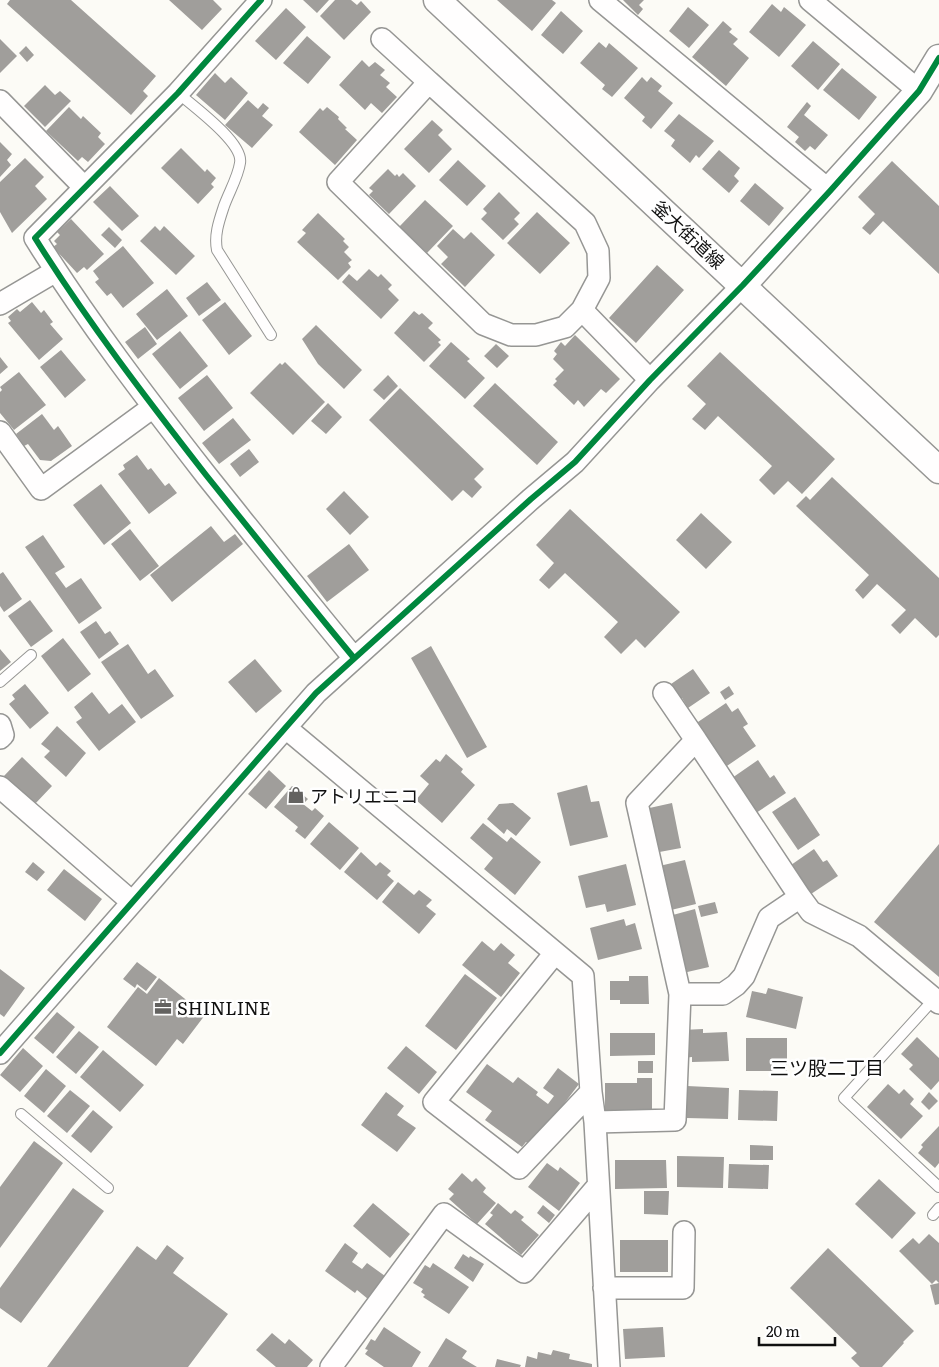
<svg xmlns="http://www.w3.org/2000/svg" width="939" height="1367" font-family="Literata,'Noto Sans JP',serif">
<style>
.building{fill:#a09e9b}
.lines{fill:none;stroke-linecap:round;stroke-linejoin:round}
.service-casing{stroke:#969694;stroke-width:12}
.minor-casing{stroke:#969694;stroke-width:24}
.tertiary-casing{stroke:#969694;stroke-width:29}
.service{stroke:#fffefe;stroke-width:10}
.minor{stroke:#fffefe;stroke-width:21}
.tertiary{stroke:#fffefe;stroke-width:26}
.cycleway-casing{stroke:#fff;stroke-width:9}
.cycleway{stroke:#00873e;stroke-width:6}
.labels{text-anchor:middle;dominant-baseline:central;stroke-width:5;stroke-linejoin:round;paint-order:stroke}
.street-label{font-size:18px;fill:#101010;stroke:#fff}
.poi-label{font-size:18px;fill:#101010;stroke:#fff;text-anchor:start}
.neighbourhood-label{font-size:19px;fill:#101010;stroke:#fff}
</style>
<rect width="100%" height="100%" fill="#fcfbf6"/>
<!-- building -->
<path class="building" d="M10,0H71L156,76L143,91L148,96L131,115L7,4Z
M169,0H213L222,9L202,30Z
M303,0H329L317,13Z
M335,0H351L357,5L361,1L371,12L344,40L320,16Z
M497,0H552L556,3L532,31Z
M623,0H644L639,5L643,9L638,15Z
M772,4L781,12L784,7L806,25L779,57L749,32Z
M688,7L709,25L689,48L669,31Z
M286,8L306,27L276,60L255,41Z
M561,11L583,31L563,54L541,35Z
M723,21L732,29L729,32L738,39L733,44L749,58L726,86L692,57Z
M307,36L331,57L308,84L283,63Z
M0,39L17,56L0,73Z
M813,41L840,64L818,90L791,66Z
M599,42L606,48L609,43L638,68L612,97L602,89L605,85L580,63Z
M26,46L34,55L27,62L19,53Z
M362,60L369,67L375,62L385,70L380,75L390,83L386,87L397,97L382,113L371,103L365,110L339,85Z
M842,68L877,97L859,120L823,90Z
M215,73L225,83L231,77L248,93L225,120L196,95Z
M642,77L647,82L651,77L662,86L658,91L673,103L651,129L642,121L645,117L624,98Z
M45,85L55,95L60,91L71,101L45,127L24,106Z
M248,100L258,109L263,103L269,108L262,116L273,125L252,148L225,125Z
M807,102L811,106L804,115L828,135L815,150L810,146L805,151L795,142L799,137L787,127Z
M69,107L81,119L83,116L101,133L98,137L105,144L88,162L82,157L78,161L46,131Z
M327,107L339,117L338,119L347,128L345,129L357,140L335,165L299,132L320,108L323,111Z
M679,114L714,141L699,158L696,155L690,163L671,146L675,140L664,131Z
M432,120L443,130L438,135L452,149L429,173L404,149Z
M0,142L12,154L7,160L11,165L0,177Z
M181,148L205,172L207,169L216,178L211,184L214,187L198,204L161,168Z
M719,150L740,168L734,176L739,181L729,193L702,169Z
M25,158L44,177L35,186L47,199L12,233L0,212V182Z
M458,160L486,186L467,206L439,180Z
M892,161L939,206V274L883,221L870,235L862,228L875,214L858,197Z
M388,169L395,176L397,174L399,177L403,173L416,186L389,214L369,195L373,191L369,188Z
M755,183L784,208L769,226L740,201Z
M110,186L139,216L122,231L93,202Z
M499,192L520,213L514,219L519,224L503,240L481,219L487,213L483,209Z
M425,200L453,226L427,253L399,227Z
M537,212L570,243L540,274L507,243Z
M318,213L345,239L343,241L349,247L344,252L352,260L348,263L351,267L338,280L297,242L306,233L302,230Z
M71,219L104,254L87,270L84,267L77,273L53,247L57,244L54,241L60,235L57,232Z
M155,226L160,231L164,226L195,256L176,275L140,241Z
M109,227L122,240L115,248L101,235Z
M453,229L464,239L471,232L495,255L465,287L441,264L448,257L437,246Z
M123,246L154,283L123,308L111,293L107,296L95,282L99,279L93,271Z
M657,265L684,290L636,343L609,318Z
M369,269L378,277L381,274L392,285L388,289L399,300L381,319L342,282L349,274L357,281Z
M207,282L221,300L199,316L186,298Z
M167,289L188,316L157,340L136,314Z
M32,302L41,313L44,310L53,322L50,324L63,339L39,360L8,323L11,321L8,317L17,309L20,312Z
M225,302L252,336L229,355L202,320Z
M414,311L419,315L422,313L433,323L428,328L441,340L438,342L441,345L424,362L394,333Z
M316,325L362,370L344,389L318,364L302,339Z
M145,327L157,344L138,359L125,342Z
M180,331L208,366L180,389L152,354Z
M575,335L620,379L606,393L601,389L584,407L578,400L574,405L553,385L557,381L555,379L564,370L553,359L557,354L554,351L561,342L565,346Z
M451,342L470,359L467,361L485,378L465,399L429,366Z
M496,344L509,356L497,368L484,356Z
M61,350L86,380L65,398L40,367Z
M720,352L835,459L802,494L788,481L774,495L759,480L772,466L718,416L705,430L692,419L706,404L687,386Z
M0,357L8,367L0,374Z
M285,362L325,402L293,435L250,393L280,363L282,365Z
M19,372L46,405L14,430L0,413V392L2,390L0,387Z
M207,375L233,408L204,431L178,398Z
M388,375L398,386L384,400L373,390Z
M495,383L558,442L537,465L473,406Z
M400,388L484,469L474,479L482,487L472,498L463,490L452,501L369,420Z
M328,403L342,417L326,434L311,421Z
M42,414L54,430L58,426L72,446L51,461L40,460L28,444L24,446L16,434Z
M233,418L251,440L219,464L202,443Z
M249,449L259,462L240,477L230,464Z
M137,455L148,470L151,468L165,486L169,483L177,493L149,514L118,474L125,469L123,465Z
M832,477L939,578V635L936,638L915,618L900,634L891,625L906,610L877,584L863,599L855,590L869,575L796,506L806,496L810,500Z
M101,484L131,523L104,545L73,505Z
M344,491L369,517L350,535L326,509Z
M570,509L680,612L645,648L636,639L621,654L604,637L618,622L565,573L549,589L539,580L554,563L536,545Z
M701,513L732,542L706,569L676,540Z
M211,526L224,542L235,534L243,544L172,602L150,575Z
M130,529L159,566L140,581L111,544Z
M43,535L65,567L55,573L66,588L81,578L102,608L79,624L25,547Z
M349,544L369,570L327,602L307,576Z
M3,572L22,599L4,612L0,606V574Z
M30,600L53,631L31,647L8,616Z
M96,621L105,634L110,631L119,644L99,659L80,632Z
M63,638L91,674L68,692L41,656Z
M128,644L148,674L155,669L174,696L141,719L101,662Z
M431,646L487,747L467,758L411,658Z
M0,649L11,662L0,671Z
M255,659L282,691L256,713L228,682Z
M693,669L710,693L688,708L682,698L676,702L669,692L674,688L671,684Z
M25,684L49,713L30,729L9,704L15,699L12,695Z
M729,686L734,694L725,700L720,692Z
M92,692L109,714L122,704L136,722L99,751L76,722L82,718L74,707Z
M726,703L732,712L738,708L748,724L743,727L756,746L724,768L695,724Z
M57,726L86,753L66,777L44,757L50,751L41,744Z
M446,754L463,769L461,772L475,785L442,823L416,800L429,784L420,776L436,759L440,762Z
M22,757L52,786L34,805L4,776Z
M758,760L770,778L774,775L786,793L756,813L732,778Z
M269,770L286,786L266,809L248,794Z
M587,785L591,802L599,801L608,837L570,846L557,793Z
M292,786L308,799L303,804L312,811L315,808L324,816L305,839L295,831L298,827L274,807Z
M795,797L820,835L798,850L772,812Z
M513,803L531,818L516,836L507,829L504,834L487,819L499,804Z
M672,803L681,848L654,853L645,809Z
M329,822L359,848L340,870L310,844Z
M483,823L507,842L511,837L541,862L515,895L484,869L493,858L470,838Z
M939,844V977L874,922Z
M814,849L823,862L827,860L838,876L811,894L791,865Z
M361,852L376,866L380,862L391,871L387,875L394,881L377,900L344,872Z
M685,860L696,904L671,910L655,867Z
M33,862L45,872L37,881L25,872Z
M626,864L636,905L607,912L605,904L586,908L578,876Z
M64,869L102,899L85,921L47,890Z
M398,882L414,895L419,890L432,900L426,906L436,914L419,934L382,902Z
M715,902L718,913L701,917L698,906Z
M695,909L709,967L683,973L669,916Z
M624,919L626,926L635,923L642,949L598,960L590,928Z
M482,941L494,951L501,943L515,955L508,963L520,973L501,997L462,965Z
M137,962L157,977L146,991L137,984L135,988L123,979Z
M0,969L25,988L4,1017L0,1014Z
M465,974L497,998L456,1050L425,1026Z
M629,976H648L649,1004H620V1000H610V981H629Z
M159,978L205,1015L183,1044L177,1039L156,1066L107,1027L138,987L147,994Z
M768,988L803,997L796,1029L746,1017L752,991L766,994Z
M57,1012L75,1027L53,1054L34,1038Z
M703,1029V1033L727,1032L729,1061L692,1062V1057L683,1058L682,1030Z
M79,1031L99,1047L76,1074L56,1057Z
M610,1033H655V1055L610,1056Z
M917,1037L939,1058V1081L931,1090L909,1069L913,1065L901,1054Z
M746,1038H787V1071H746Z
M406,1046L437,1072L419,1094L387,1068Z
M23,1048L43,1066L20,1092L0,1075Z
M103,1050L144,1085L120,1112L80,1077Z
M638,1061H653V1073H638Z
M487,1064L513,1083L518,1077L538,1092L536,1095L548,1104L554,1096L543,1088L558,1068L579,1084L532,1146L526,1142L522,1147L485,1120L492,1111L466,1092Z
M46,1069L66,1086L44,1113L24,1096Z
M637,1078H652V1112H605V1083H637Z
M888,1084L899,1094L904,1089L914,1099L910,1104L923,1116L901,1139L867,1107Z
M687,1086L729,1088L728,1119L686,1118Z
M70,1090L90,1106L67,1133L47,1116Z
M739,1090L778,1091L777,1121L738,1120Z
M386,1092L404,1106L397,1115L416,1128L397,1152L361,1125Z
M929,1092L938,1101L929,1110L921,1102Z
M93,1110L113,1127L91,1153L71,1136Z
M939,1126V1163L935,1168L918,1153L923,1147L921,1145Z
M34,1141L63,1163L0,1248V1187Z
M750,1145L773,1146V1160H750Z
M677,1156L724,1157L723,1188L677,1187Z
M615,1160H666L667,1188L615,1189Z
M547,1163L558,1171L560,1167L580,1183L559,1211L528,1187Z
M729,1164L769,1165L768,1189L728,1188Z
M462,1173L472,1182L476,1178L486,1188L483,1192L496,1203L477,1224L449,1199L454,1194L448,1189Z
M879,1179L916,1213L892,1239L855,1204Z
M73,1188L104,1211L21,1323L0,1308V1288Z
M644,1191H669L668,1215L644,1214Z
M373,1203L410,1234L390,1258L353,1226Z
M498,1203L511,1214L515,1210L524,1217L521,1220L539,1235L521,1255L485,1224L493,1215L490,1213Z
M543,1205L555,1215L549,1223L537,1213Z
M929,1234L939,1243V1304L935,1305L930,1285L939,1283L936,1280L932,1284L899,1251L913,1238L919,1244Z
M620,1240H668V1272H620Z
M345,1243L358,1253L352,1262L362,1269L367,1263L385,1276L368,1299L357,1290L355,1293L325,1271Z
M167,1245L184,1258L173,1273L228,1314L188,1367H47L137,1246L156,1260Z
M828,1248L914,1331L903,1342L904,1343L882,1367H860L851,1358L857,1353L790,1288Z
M463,1254L469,1258L470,1256L484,1264L473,1282L454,1268Z
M433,1263L469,1287L449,1314L423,1297L425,1295L421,1292L423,1289L413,1283L425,1265L430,1268Z
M384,1327L421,1352L412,1367H384L365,1354L368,1350L365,1349L371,1339L375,1341Z
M663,1327L665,1357L625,1359L623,1329Z
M272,1333L285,1344L289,1339L313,1360L307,1367H276L256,1350Z
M446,1338L467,1351L462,1358L477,1367H428Z
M553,1350L570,1354L569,1359L592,1364V1367H525L527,1356L537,1359L538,1352L551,1355Z
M497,1359L521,1365L520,1367H495Z"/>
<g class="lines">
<!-- service casing -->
<g class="service-casing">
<path id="service" d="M178,93C193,106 244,143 240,163C238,177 229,192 224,206C219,221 214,235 217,250L271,335
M0,682L31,655
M934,999L844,1098L939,1187
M21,1114L108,1188
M933,1215L939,1208"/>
</g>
<!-- minor casing -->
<g class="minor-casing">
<path id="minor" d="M261,0L178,93L35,238C87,321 146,398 206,475C255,536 304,598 354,658
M600,0L830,191
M810,0L919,91
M382,39L429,82
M0,101L84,187
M0,304L56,271
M582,310L599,278L598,251L585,223L429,82L338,182L483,324L511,335H536L565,327L582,310L650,380
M0,432L41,489L153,407
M664,693L696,740
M0,725L3,735L0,738
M286,728L583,976L591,1092L595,1122L609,1367
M0,787L132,902
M555,953L434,1102L519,1168L591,1092
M680,994L637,803L696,740L800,897L811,912L859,936L939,1003
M0,1053L316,693L531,499L575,462L650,380L743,285
M595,1122L675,1120L680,994H723L736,985L744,976L769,918L800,897
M604,1288H683L684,1232
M331,1367L444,1214L524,1272L597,1187"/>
</g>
<!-- tertiary casing -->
<g class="tertiary-casing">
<path id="tertiary" d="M437,0L939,470
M743,285L919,91L939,58"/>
</g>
<!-- service -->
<use href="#service" class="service"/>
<!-- minor -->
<use href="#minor" class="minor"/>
<!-- tertiary -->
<use href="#tertiary" class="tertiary"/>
<!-- cycleway casing -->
<g class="cycleway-casing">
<path id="cycleway" d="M261,0L178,93L35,238C87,321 146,398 206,475C255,536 304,598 354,658
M0,1053L316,693L531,499L575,462L650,380L743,285L830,191L919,91L939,58"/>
</g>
<!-- cycleway -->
<use href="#cycleway" class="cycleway"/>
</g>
<!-- icons -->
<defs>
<g id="shop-bare" transform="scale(1.35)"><path d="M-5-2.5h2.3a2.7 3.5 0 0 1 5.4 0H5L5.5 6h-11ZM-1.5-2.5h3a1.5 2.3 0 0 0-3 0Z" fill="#636260" stroke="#fff" stroke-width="2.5" paint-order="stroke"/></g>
<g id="office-bare" transform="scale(1.35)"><path d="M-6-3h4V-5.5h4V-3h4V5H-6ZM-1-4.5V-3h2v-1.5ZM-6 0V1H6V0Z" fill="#636260" stroke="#fff" stroke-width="2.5" paint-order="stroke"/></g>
</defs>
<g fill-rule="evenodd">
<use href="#shop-bare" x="296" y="795"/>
<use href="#office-bare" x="163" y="1007"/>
</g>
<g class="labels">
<!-- street labels -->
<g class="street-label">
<text transform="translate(689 234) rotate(43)">釜大街道線</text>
</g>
<!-- poi labels -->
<g class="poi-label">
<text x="310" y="795">アトリエニコ</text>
<text x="177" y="1007">SHINLINE</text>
</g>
<!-- neighbourhood labels -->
<g class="neighbourhood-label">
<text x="827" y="1067">三ツ股二丁目</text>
</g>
</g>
<!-- scale -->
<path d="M759 1337v8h76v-8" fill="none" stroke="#101010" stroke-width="2.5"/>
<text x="766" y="1337" font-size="15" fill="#101010" stroke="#ffffff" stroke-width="4" paint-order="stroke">20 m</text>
</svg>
